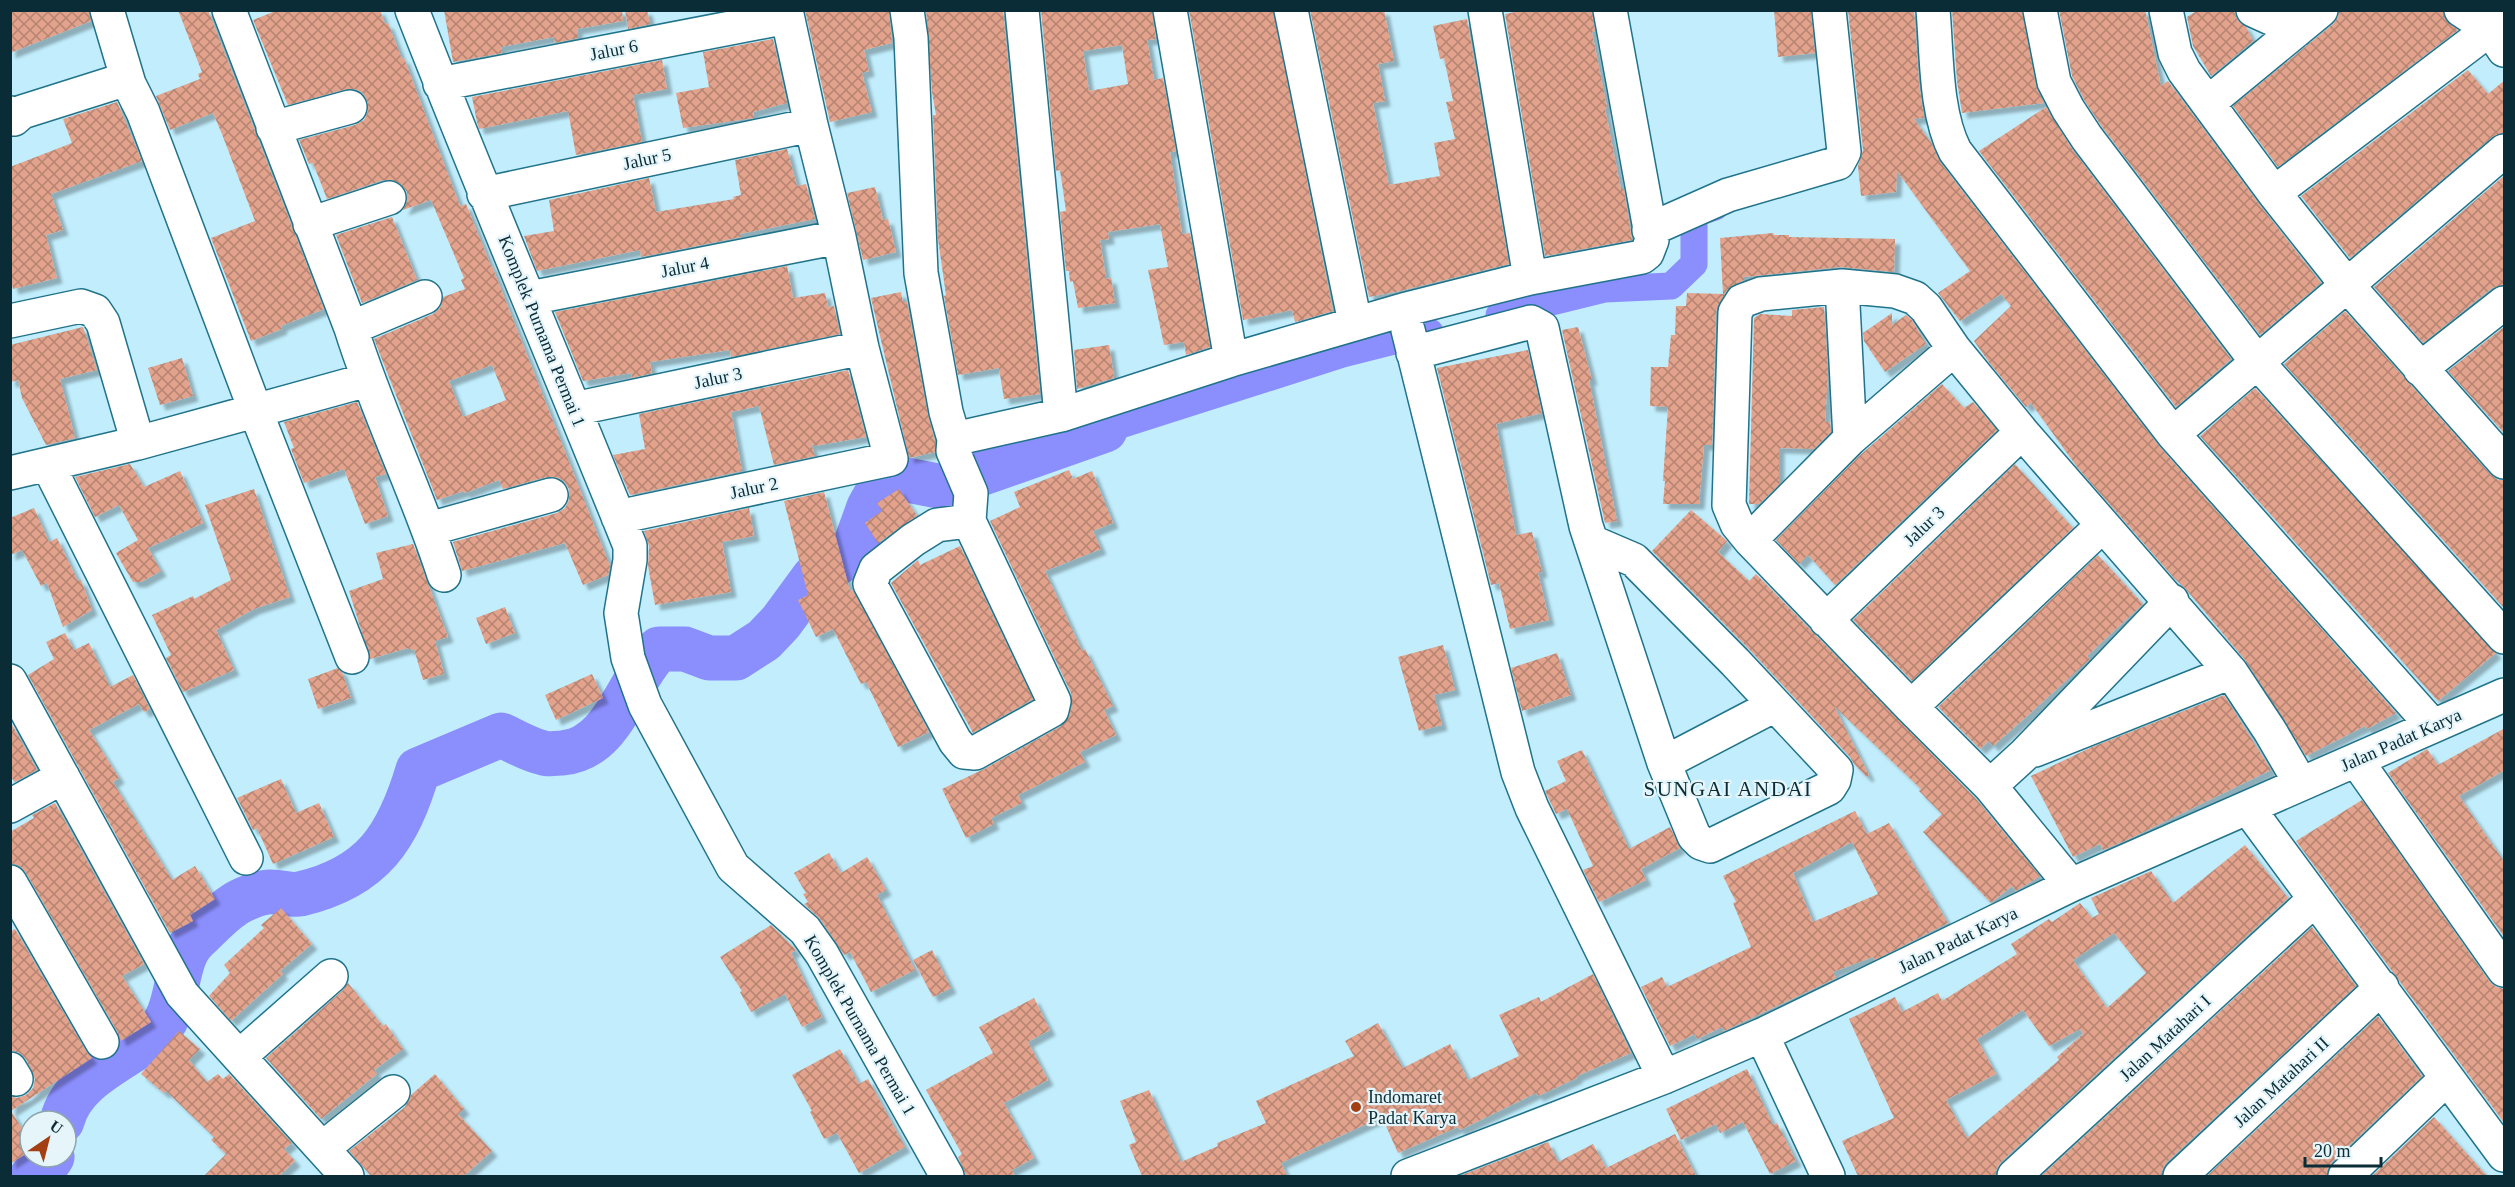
<svg xmlns="http://www.w3.org/2000/svg" width="2515" height="1187" font-family="Georgia,serif">
<style>
.lines{fill:none;stroke-linecap:round;stroke-linejoin:round}
.canal{stroke:#8b8efd;stroke-width:27}
.river{stroke:#8b8efd;stroke-width:45}
.building{fill:url(#building-cross-hatch);fill-rule:evenodd;filter:url(#shadow)}
.minor-casing{stroke:#21738a;stroke-width:36}
.minor{stroke:#fff;stroke-width:33}
.poi-dot{fill:#a43f14;stroke:#e6f5fa;stroke-width:2}
.labels{text-anchor:middle;dominant-baseline:central;stroke-width:4.5;stroke-linejoin:round;paint-order:stroke}
.street-label{font-size:18px;fill:#0a2c36;stroke:#e6f5fa}
.poi-label{font-size:18px;fill:#0a2c36;stroke:#e6f5fa;text-anchor:start}
.quarter-label{font-size:21px;letter-spacing:1.5px;fill:#0a2c36;stroke:#e6f5fa}
</style>
<defs>
<pattern id="building-cross-hatch" width="8" height="8" patternUnits="userSpaceOnUse" patternTransform="scale(1.5)"><rect width="8" height="8" fill="#e2a28b"/><path d="M0 0l8 8M0 8l8-8" fill="none" stroke="#b58472"/></pattern>
<filter id="shadow"><feDropShadow dx="5.5" dy="5.5" stdDeviation="1.5" flood-color="#0004"/></filter>
</defs>
<rect width="100%" height="100%" fill="#c1edfc"/>
<g class="lines">
<!-- canal -->
<path class="canal" d="M1499,315L1605,289L1671,286L1694,264V214L1715,207
M1105,430L1343,354L1430,332"/>
<!-- river -->
<path class="river" d="M62,1121C73,1078 122,1061 153,1036C183,1012 171,960 197,938C209,927 221,913 234,905C242,899 259,893 268,892C279,891 290,896 300,894C373,877 398,837 418,770L501,735C515,741 529,750 544,753C549,755 556,753 562,753C614,749 627,680 659,649H685L709,658H736L764,640L781,622L814,577L852,554L869,507L878,491L897,478L943,487L1105,430
M32,1176L43,1170L52,1157"/>
</g>
<!-- building -->
<path class="building" d="M10,10H89L91,21L10,53Z
M178,10H208L324,309L281,326L282,329L251,341L211,238L255,221L222,134L213,113L170,130L156,96L200,79L198,74L202,72Z
M278,10H380L385,24L388,23L402,59L404,58L460,206L466,204L491,266H492L610,566L608,575L583,585L565,543L462,571L453,542L557,513L565,508L569,500V489L564,481L555,477H546L503,489L499,480L465,493L464,491L437,500L374,339L433,314L440,308L443,297L465,289L461,280L464,278L431,200L403,210L407,201V192L401,184L392,180H383L327,199L313,163L309,164L299,140L355,125L364,120L368,111V103L363,93L355,89H346L288,105L253,20ZM492,365L506,400L463,417L449,381Z
M444,10H622L623,21L577,29L578,38L555,43L554,37L501,47L502,53L453,62Z
M625,10H647L650,24L628,29Z
M805,10H889L892,43L864,50L869,71L862,73L872,112L830,122Z
M926,10H1003L1040,394L1004,399L999,368L958,375L944,296L946,295L938,239L933,115H936L932,92Z
M1041,10H1152L1156,39L1147,40L1154,80L1163,78L1176,151L1170,152L1182,234L1190,233L1210,347L1186,355L1184,342L1164,345L1148,270L1168,267L1160,224L1108,232L1109,239L1100,240L1106,279L1111,278L1115,303L1078,308L1073,281L1070,282L1069,271H1066L1060,212L1066,211L1060,170L1056,171ZM1122,45L1128,84L1089,91L1083,51Z
M1189,10H1273L1333,311L1295,322L1292,310L1243,320Z
M1310,10H1384L1394,61L1378,64L1385,101L1373,103L1389,185L1440,176L1434,143L1455,139L1446,102L1453,101L1444,58L1440,59L1433,26L1467,19L1509,264L1400,291L1369,297Z
M1525,10H1592L1595,31L1592,32L1607,107L1605,108L1621,189H1624L1632,240L1545,256L1505,14Z
M1774,10H1811L1815,53L1778,57Z
M1848,10H1914L1919,84L1924,118L1914,119L1932,144L1940,162L2159,446L2396,713L2367,729L2365,726L2306,756L2245,660L2185,588L2174,578L2077,467L2031,403L2026,407L1991,365L1974,341L2011,306L2001,294L1960,321L1938,293L1970,271L1897,171L1896,192L1861,196L1858,166L1863,150Z
M1952,10H2022L2036,86L2044,103L1962,113L1957,81Z
M2059,10H2145L2161,86L2168,81L2259,204L2321,283L2260,335L2102,127L2084,100L2072,76Z
M2198,10H2234L2237,20L2246,27L2253,41L2211,76L2193,46L2187,17Z
M2339,10H2443L2445,19L2458,30L2278,167L2233,106L2333,24L2338,17Z
M773,39L787,103L753,112L754,118L683,128L676,93L709,87L703,52Z
M662,60L667,89L633,95L642,142L576,155L568,111L479,129L477,122L472,97Z
M2468,70L2488,94L2505,80V133L2492,137L2350,258L2301,196Z
M117,102L142,161L51,194L63,230L46,235L57,278L13,289L10,277V167L72,143L63,119Z
M2046,107L2072,149L2231,359L2176,407L1979,151Z
M787,149L797,186L806,184L815,219L740,234L741,237L641,257L640,250L537,271L524,236L554,231L549,200L649,178L656,212L734,199L733,197L741,195L735,160Z
M2505,175V285L2492,288L2423,343L2374,287Z
M875,187L883,220L888,219L896,252L863,260L847,193Z
M392,217L417,280L362,303L336,235Z
M1773,233L1774,235H1789V237L1895,239L1894,272L1840,267L1744,277V280L1727,290L1716,311L1712,445H1704L1699,504H1663L1665,481H1663L1668,407L1650,406L1651,367H1668L1671,335H1675L1676,306H1686L1687,293L1723,294L1720,238Z
M787,266L793,298L825,293L828,307L834,306L840,334L731,357L730,350L650,362L652,373L632,378L631,373L583,381L555,312Z
M901,292L903,302H907L928,415L935,441V452L909,458L871,298Z
M1824,307L1828,371L1825,422H1830L1831,432L1814,449L1779,448V485L1759,504H1749L1754,318L1760,314L1792,316V310Z
M2345,311L2490,474L2498,480H2505V609L2284,364Z
M1892,313V325L1906,315L1912,320L1926,344L1885,372L1864,341L1863,333Z
M2505,326V434L2448,371Z
M83,327L97,370L60,379L75,438L46,445L22,398L18,380L10,382V345Z
M1578,327L1592,380H1589L1617,521L1605,523L1562,330Z
M1109,345L1114,378L1077,389L1074,350Z
M1528,350L1542,413L1496,424L1516,535L1532,532L1542,572L1538,573L1549,620L1510,629L1499,583L1491,585L1437,368Z
M182,358L193,396L160,405L148,368Z
M848,370L866,437L814,446L811,443L815,456L774,465L759,406L731,412L742,471L630,495L613,455L645,449L639,414Z
M1942,384L1964,408L1973,402L1997,430L1835,585L1808,555L1799,564L1776,540L1858,457Z
M2255,388L2496,653L2438,701L2200,436Z
M357,402L386,474L375,477L388,516L365,524L344,469L304,483L291,449L294,448L284,422Z
M130,464L144,487L180,471L203,523L148,548L161,571L141,582H133L116,553L138,540L119,505L95,517L75,477Z
M2015,464L2073,528L1912,681L1853,620Z
M1069,470L1073,479L1092,471L1113,523L1093,531L1101,549L1045,571L1082,651L1085,649L1113,706L1104,710L1116,735L1080,752L1085,762L1018,795L1022,803L991,818L994,824L966,838L942,789L984,769L1061,726L1070,714L1071,693L990,521L1020,507L1014,492Z
M254,489L290,597L254,609L216,630L234,670L183,692L166,658L171,655L152,615L193,596L194,599L231,580L205,505Z
M899,489L917,516L878,543L865,523L882,511L877,503Z
M824,492L850,591L853,590L929,732L898,747L866,682L861,684L833,629L816,637L798,600L808,595L784,501Z
M34,508L49,542L57,538L78,581L81,580L92,610L63,627L47,583L41,586L22,550L10,555V518Z
M749,508L754,536L722,542L731,592L655,605L648,566L649,546L644,531Z
M1691,510L1727,541L1718,552L1749,581L1756,574L1976,799L2040,876L2016,891L2012,886L1991,903L1923,832L1942,814L1919,791L1921,789L1834,706L1869,775L1867,777L1854,764L1850,757L1749,649L1652,551Z
M413,544L448,637L435,641L444,674L423,680L414,649L409,650L408,648L370,659L349,591L383,579L376,553Z
M960,546L1033,699L973,733L891,583L918,560L920,565Z
M2098,555L2143,604L2087,656L2090,659L2027,716L1993,746L1989,741L1980,749L1938,707Z
M505,607L515,633L486,644L476,618Z
M65,633L74,650L89,643L110,687L133,675L150,709L144,712L139,704L89,730L119,778L113,782L172,880L195,866L215,899L190,915L193,921L170,933L28,675L54,659L46,642Z
M1443,645L1455,690L1434,695L1442,725L1419,731L1398,657Z
M1557,653L1571,695L1522,711L1511,668Z
M338,668L342,672L351,698L318,709L308,679Z
M592,674L603,698L556,720L545,695Z
M2224,695L2271,770L2129,839L2103,850L2100,844L2073,857L2031,776L2092,747Z
M10,721L37,770L15,782L10,776Z
M2505,728V770L2459,796L2505,863V938L2388,773L2427,749L2438,765Z
M1582,750L1629,849L1670,827L1680,848L1641,869L1646,880L1599,902L1583,870L1593,866L1567,809L1556,814L1545,791L1566,781L1557,761Z
M281,779L296,813L319,803L334,837L273,864L257,828L253,830L237,798Z
M2362,800L2489,981L2496,987L2505,989V1124L2296,841Z
M55,803L144,964L122,976L151,1022L121,1041L118,1033L26,873L20,866L10,863V832L34,818L32,815Z
M1855,811L1867,834L1889,823L1948,923L1875,960L1873,957L1833,972L1836,978L1724,1031L1722,1027L1697,1039L1695,1034L1670,1046L1641,987L1662,977L1667,987L1751,947L1733,903L1736,902L1723,876ZM1852,842L1878,894L1813,922L1793,873Z
M2245,845L2288,898L2001,1162L1996,1170V1176H1858L1842,1141L1894,1118L1849,1019L1895,997L1902,1012L1938,993L1942,1001L2017,954L2011,944L2049,919L2052,922L2080,903L2092,918L2099,914L2091,898L2151,871L2173,903ZM2114,933L2146,973L2107,1008L2073,960ZM2023,1010L2049,1046L2080,1029L2083,1034L2057,1057L2059,1060L2045,1072L1967,1138L1946,1100L1996,1074L1977,1039Z
M829,853L841,873L867,857L886,890L877,895L915,970L871,992L850,952L844,955L820,919L804,904L808,902L803,894L806,893L794,873Z
M281,908L312,944L280,971L283,974L231,1021L209,996L230,973L224,965L264,928L261,925Z
M771,925L796,950L791,953L822,1017L802,1027L785,994L751,1012L740,992L742,991L720,957Z
M2312,927L2356,986L2167,1162L2162,1170V1176H2041Z
M15,929L86,1051L92,1058L11,1111L30,1141V1151L10,1164V1096L17,1098L26,1095L33,1088L35,1079L26,1059L20,1053L10,1050V932Z
M932,950L951,988L933,997L913,960Z
M1593,974L1631,1053L1577,1076V1078L1538,1096L1536,1093L1460,1130L1458,1127L1398,1153L1382,1117L1281,1163L1287,1176H1142L1129,1145L1136,1142L1120,1101L1149,1090L1181,1162L1218,1146L1217,1143L1266,1123L1256,1101L1354,1056L1345,1041L1378,1023L1403,1068L1450,1044L1468,1080L1519,1056L1499,1015L1539,997L1541,1002Z
M348,983L383,1026L386,1024L403,1049L374,1070L377,1074L321,1119L266,1058L343,990Z
M1034,998L1050,1030L1028,1042L1048,1080L1004,1103L1034,1158L1012,1170L1015,1176H966L958,1157L962,1154L926,1090L993,1053L979,1027Z
M2378,1016L2422,1076L2332,1162L2327,1170V1176H2207Z
M179,1031L200,1049L189,1060L207,1082L218,1074L223,1079L229,1074L292,1143L284,1149L295,1161L279,1176H204L226,1154L211,1140L214,1137L166,1091L164,1093L141,1074Z
M840,1049L859,1084L868,1079L905,1147L859,1173L837,1133L824,1139L810,1112L812,1111L792,1075Z
M1747,1069L1773,1125L1777,1123L1796,1161L1770,1174L1743,1122L1720,1133L1716,1124L1681,1140L1666,1109Z
M435,1074L464,1109L458,1114L492,1151L464,1176H371L349,1151L405,1107L411,1095Z
M2434,1117L2487,1176H2372Z
M1675,1134L1696,1176H1459L1548,1142L1558,1162L1593,1144L1606,1168Z"/>
<g class="lines">
<!-- minor casing -->
<g class="minor-casing">
<path id="minor" d="M107,10L129,84
M229,10L351,328C377,412 417,491 444,575
M412,10C482,190 558,367 630,546V560L621,613L628,658L645,705L733,867L805,930L822,954L947,1176
M907,10L911,38L921,273L946,412L954,439L953,451L971,493L969,521L1054,701L1052,710L975,753L964,752L955,741L870,584L876,569L913,540L937,525L969,521
M1022,10L1061,415
M1170,10L1231,360
M1291,10L1355,323
M1485,10L1530,278
M1933,10C1937,55 1935,112 1955,151L2173,434L2432,725
M2040,10L2054,82L2068,109L2087,138L2257,362L2504,637
M2166,10L2175,53L2184,71L2274,193L2347,285L2504,462
M2253,10L2297,30
M2461,10L2490,29L2504,50
M440,84L787,17
M2208,103L2321,10
M10,113L14,119L22,112L117,82L129,84L143,112L256,412L352,657
M273,128L350,107
M2274,193L2490,29L2504,12
M484,194L811,125
M310,224L389,198
M1649,230L1728,195L1838,163L1844,152L1829,10
M1842,286L1850,439
M530,298L839,237
M10,321L81,306L95,311L103,323L138,443L367,380
M351,328L425,297
M1408,330L1518,772L1532,808L1664,1077
M1413,353L1531,322L1542,328L1586,526L1664,763L1694,836L1701,843L1710,846L1829,788L1834,780L1836,770L1735,662L1634,560L1592,542
M2420,369L2504,303
M574,409L862,348
M2173,434L2504,151
M954,439L1061,415L1231,360L1403,310L1530,278L1642,257L1647,253L1652,240L1610,10
M48,465L246,858
M10,473L138,443
M618,517L891,459L862,348L839,237L811,125L786,10
M429,529L551,495
M1750,540L1850,439L1954,349
M1826,620L2022,432
M10,681L182,994L347,1176
M1911,707L2103,525
M2035,750L2231,672
M2356,760L2504,970
M1664,763L1775,705
M1990,786L2025,754L2172,601
M10,806L63,777
M2248,808L2504,1155
M10,882L102,1042
M2071,885L1990,786L1911,707L1750,540L1737,524L1729,505L1735,312L1742,301L1761,294L1842,286L1895,291L1915,298L1926,308L1954,349L2022,432L2231,672L2270,731L2301,784
M1762,1035L1828,1176
M239,1057L331,976
M10,1069L16,1079
M323,1148L393,1092
M1408,1176L1664,1077L1762,1035L2071,885L2504,695
M2014,1176L2315,899
M2180,1176L2382,987
M2345,1176L2447,1078"/>
</g>
<!-- minor -->
<use href="#minor" class="minor"/>
</g>
<!-- markers -->
<circle class="poi-dot" cx="1356" cy="1107" r="6"/>
<g class="labels">
<!-- street labels -->
<g class="street-label">
<text transform="translate(614 50) rotate(-11)">Jalur 6</text>
<text transform="translate(647 159) rotate(-12)">Jalur 5</text>
<text transform="translate(685 267) rotate(-11)">Jalur 4</text>
<text transform="translate(542 331) rotate(68)">Komplek Purnama Permai 1</text>
<text transform="translate(718 378) rotate(-12)">Jalur 3</text>
<text transform="translate(754 488) rotate(-12)">Jalur 2</text>
<text transform="translate(1924 526) rotate(-44)">Jalur 3</text>
<text transform="translate(2401 740) rotate(-24)">Jalan Padat Karya</text>
<text transform="translate(1958 940) rotate(-26)">Jalan Padat Karya</text>
<text transform="translate(860 1025) rotate(60)">Komplek Purnama Permai 1</text>
<text transform="translate(2165 1038) rotate(-43)">Jalan Matahari I</text>
<text transform="translate(2281 1082) rotate(-43)">Jalan Matahari II</text>
</g>
<!-- poi labels -->
<g class="poi-label">
<text x="1368" y="1097">Indomaret<tspan x="1368" dy="21">Padat Karya</tspan></text>
</g>
<!-- quarter labels -->
<g class="quarter-label">
<text x="1728" y="789">SUNGAI ANDAI</text>
</g>
</g>
<!-- border -->
<rect width="2515" height="1187" fill="none" stroke="#0a2c36" stroke-width="24"/>
<!-- north arrow -->
<g transform="translate(48 1139) rotate(35)"><circle r="28" fill="#e6f5fa" stroke="#8ea5ac" stroke-width="1.5"/>
<path d="M0-4.5L10 22L0 15L-10 22Z" fill="#a43f14"/>
<text y="-9" font-size="16" font-weight="bold" text-anchor="middle" fill="#0a2c36">U</text>
</g>
<!-- scale -->
<path d="M2305 1157v9h76v-9" fill="none" stroke="#0a2c36" stroke-width="3"/>
<text x="2314" y="1157" font-size="18" fill="#0a2c36" stroke="#e6f5fa" stroke-width="4.5" paint-order="stroke">20 m</text>
</svg>
